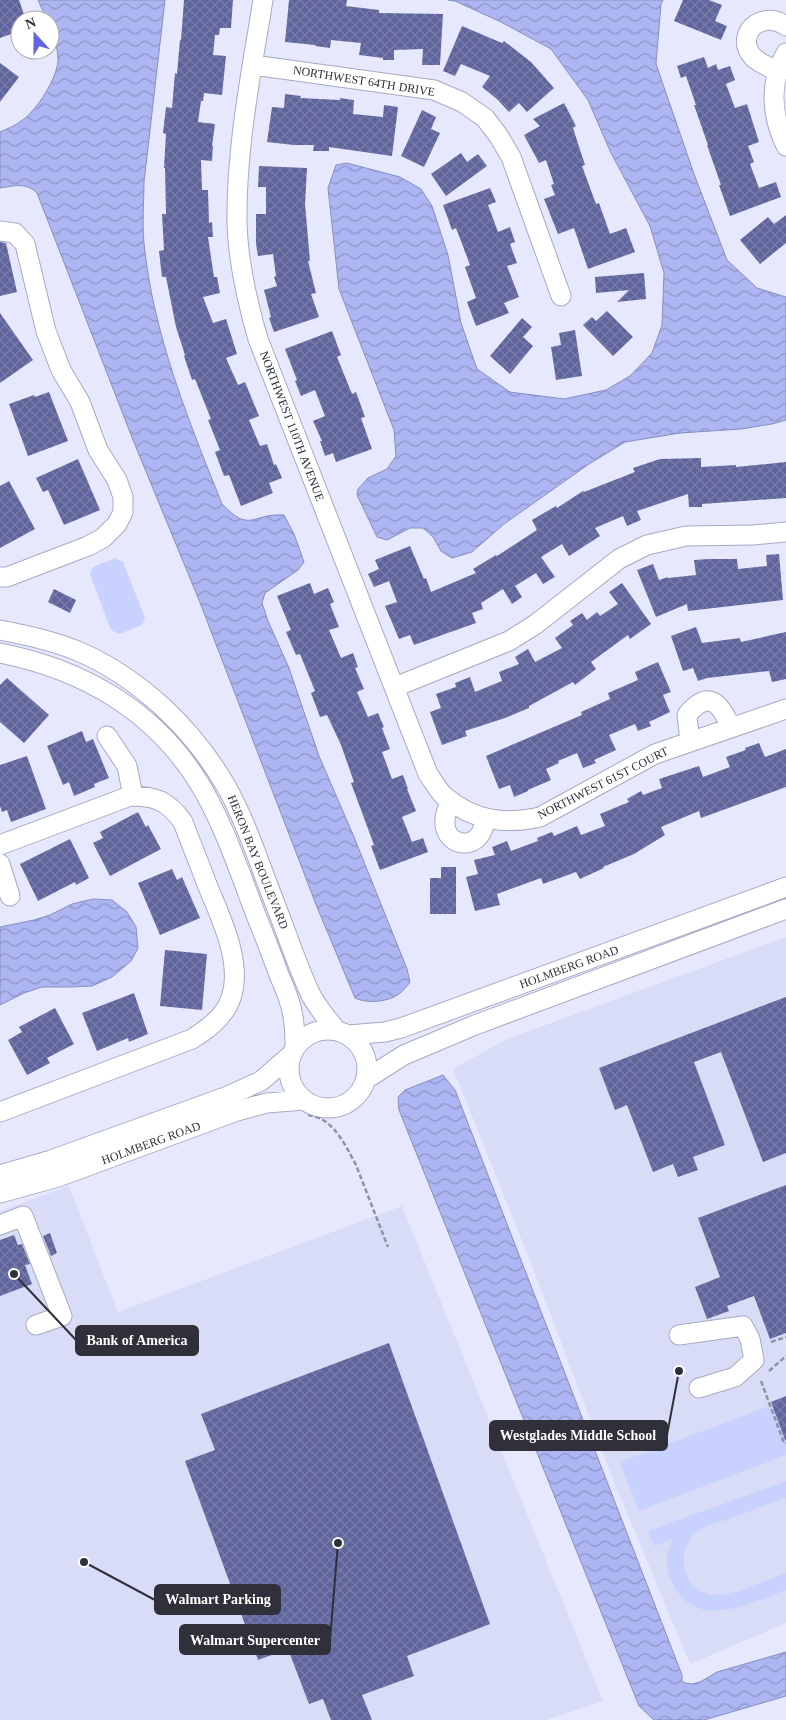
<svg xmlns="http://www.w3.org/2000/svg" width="786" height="1720" font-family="'Times New Roman',serif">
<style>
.built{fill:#d9dcf6}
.green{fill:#c9d1ff}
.water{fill:url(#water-waves);stroke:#878ebc}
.building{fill:url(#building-cross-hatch)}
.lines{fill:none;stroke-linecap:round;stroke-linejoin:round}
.minor-casing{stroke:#a5aac2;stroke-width:21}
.path{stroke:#9193a3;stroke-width:2.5;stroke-dasharray:5 2.5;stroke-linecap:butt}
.minor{stroke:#fff;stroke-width:19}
.labels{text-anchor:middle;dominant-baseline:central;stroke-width:5;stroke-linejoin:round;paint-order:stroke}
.street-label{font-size:12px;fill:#2f303a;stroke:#fff}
.leader{fill:none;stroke:#2f303a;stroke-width:2}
.callout-dot{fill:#2f303a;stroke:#fff;stroke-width:2}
.callout{fill:#2f303a;stroke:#2f303a;stroke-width:2}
.callout-label{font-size:14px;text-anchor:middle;font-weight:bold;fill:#fff}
</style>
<defs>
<pattern id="water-waves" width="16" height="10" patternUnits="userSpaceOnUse" patternTransform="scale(1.25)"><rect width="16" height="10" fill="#adb6f3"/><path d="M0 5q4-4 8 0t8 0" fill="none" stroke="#8d94c6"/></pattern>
<pattern id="building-cross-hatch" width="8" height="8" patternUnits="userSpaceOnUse" patternTransform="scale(1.25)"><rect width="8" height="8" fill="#5f659c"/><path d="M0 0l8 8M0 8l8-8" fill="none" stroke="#787ca6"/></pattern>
</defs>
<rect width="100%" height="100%" fill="#e6e9fe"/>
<!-- built -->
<path class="built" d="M786,937V1623L690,1664L612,1477L532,1266L453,1069L507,1039Z
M69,1186L118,1312L402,1206L603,1701L546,1720H0V1211Z"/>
<!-- green -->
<path class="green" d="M115,558L123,562L145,618L142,625L119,634L111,630L90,574L93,567Z
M772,1405L786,1443V1455L639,1511L620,1462Z
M786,1481V1498C767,1504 748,1512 729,1519C720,1522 708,1524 700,1530C673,1547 681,1591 714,1595C731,1597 768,1579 786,1573V1590C748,1604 694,1633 671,1580C665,1567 666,1552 673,1539L654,1546L648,1531Z"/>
<!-- water -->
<path class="water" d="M38,0H165L144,182C144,202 142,223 144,243C153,334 188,419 222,504C251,534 251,513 284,515L294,534L304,562L298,570L265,593L262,603L268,621L289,668L319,756L354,837L407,969L410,982C407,986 403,991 399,994C388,1002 367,1004 355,998L317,907L199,600L133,440L37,193C26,182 14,186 0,188V132C7,129 15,126 21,121C36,112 59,76 58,58C58,45 50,33 50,20H47Z
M448,0H663L661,4L656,64L694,174L727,260L757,288L786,297V420L772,424L741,429L680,433L625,442L589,464L504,524L472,552L452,558L441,551L433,537L423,528H410L387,540L377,537L357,495L358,489L368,478L387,469L396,456L394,430L339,289L328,188L336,165L347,163L400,177L421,189L432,206L448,255L461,323L477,369L510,392L564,399L606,390L630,376L652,353L662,325L664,273L650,226L611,153L588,100L551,49L501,22L455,1Z
M93,899L112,900L127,912L136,927L138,948L131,961L112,977L92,986L70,987H42L24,993L0,1005V927L34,920L50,915L72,904Z
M443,1075L455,1090L682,1675V1681L685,1683L692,1684L700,1682L717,1672L786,1652V1696L704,1720H654L639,1706L399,1110L398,1097L405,1090Z"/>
<!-- building -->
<path class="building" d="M0,0H19L26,20H20V31L0,38Z
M184,0H233L231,28H220L219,35H215L213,55L226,56L222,95L204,93L203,101H201L198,122L215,124L212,146H213L212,161L201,160L202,190H208L209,223L212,222L213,237H208L214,277H217L220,293L203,297L213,323L226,319L237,354L226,358L238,385L245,382L259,416L249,420L260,446L267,444L274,465L276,464L282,478L269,483L273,493L241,506L229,475L224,476L215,452L220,450L208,420L211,419L195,379L192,380L184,356L185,355L176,327L166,277H162L159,251L164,250L162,214H166L165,168H164L166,134L163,133L166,107L172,108L175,73L177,74L180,40H181Z
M289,0H347L346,6L379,10V13L443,14L440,65H422L423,49L394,50V60H383V58L359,55L361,43L331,40L330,48L315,46V45L285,42Z
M683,0H709L722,5L715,21L727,26L721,40L674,21Z
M462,26L502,43L504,41L531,62L554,88L527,112L519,103L509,112L497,99L482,87L490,76L461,64L455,76L443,71Z
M704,57L708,68L716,64L718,70L730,66L735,80L726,84L735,108L747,104L759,142L748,146L754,162L750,164L759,188L776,182L781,197L730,216L719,185H721L707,145H708L694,105H696L686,76L681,78L677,66Z
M0,63L19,77L0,102Z
M285,94L301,96L300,98L340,100V98L354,100L353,114L383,117L384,105L398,107L392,156L329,147V151H313L314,145H294L267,142L272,107L284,108Z
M564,103L576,126L573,128L585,165L582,166L596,204L599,203L610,234L626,228L635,252L588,269L574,228L558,234L544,199L555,195L551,185L554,184L546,160L539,163L524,135L540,126L533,119Z
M422,110L436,117L431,129L440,133L424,167L401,156Z
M461,153L467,162L478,154L487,166L446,196L431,174Z
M259,166L307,168L305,204L310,261H308L316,293L311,294L319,317L274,332L269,318L271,317L264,290L277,286L274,277L276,276L273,254L258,256L256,244V214H266V187H258Z
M490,188L496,202L488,205L498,232L510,227L515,242L510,244L517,263L507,266L519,297L504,303L509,313L476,326L467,302L476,298L465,267L470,265L456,228L452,230L443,205Z
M786,215V243L760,264L740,240L768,217L774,224Z
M0,242L6,243L17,292L0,296Z
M644,273L646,299L617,302L629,290L596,293L595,277Z
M607,311L633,337L613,356L583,325L592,317L596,321Z
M0,313L33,360L0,383Z
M522,318L532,327L523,337L533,346L510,374L490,356Z
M575,330L582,376L556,380L551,347L561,345L559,333Z
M332,331L341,355L337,357L352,394L356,392L365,417L361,418L372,449L336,462L333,453L325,456L320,441H322L313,421L325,416L315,390L301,396L295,381L297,380L285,349Z
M49,392L68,441L28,456L9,404L34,395L35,397Z
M701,458V467L736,465V467L786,462V498L702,504V507H689L688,494L637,511L641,520L627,526L623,516L595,528L600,536L569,556L562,544L541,557L555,577L543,584L536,573L515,586L522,597L512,604L503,589L481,603L483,609L472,613L476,623L414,645L410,635L399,639L385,606L397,602L389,581L374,587L368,574L379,569L375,560L410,546L424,579L426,578L431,592L476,573L473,569L496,555L497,556L537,530L532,520L556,506L557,508L583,491L584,492L635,472L633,468L660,459Z
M78,459L100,510L64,525L48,490L43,492L36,478Z
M9,481L35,529L0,548V486Z
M779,554L783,600L688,611L687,604L656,617L637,570L653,564L659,580L668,577V578L696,575L694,560L709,559H737L738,569L767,566L766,555Z
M310,583L314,594L328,588L334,602L330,604L339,627L329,630L341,658L353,653L358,667L355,668L364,689L357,692L368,717L378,713L384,727L382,728L390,749L382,752L392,779L403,775L408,789H407L416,811L402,817L412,842L423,838L428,852L380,870L371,846L374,845L351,783L354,782L341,745L327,715L320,717L311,693L315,691L300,654L296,655L286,632L291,630L277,596Z
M622,583L651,624L630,639L628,635L591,662L596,669L575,685L573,682L529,706V708L505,718L465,731L467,736L442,745L430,712L441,708L436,694L456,687L455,683L470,677L475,692L502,681L499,672L519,664L515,657L528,649L535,662L562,648L555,638L573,625L570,621L582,613L587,620L597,612L600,616L618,604L609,592Z
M54,589L76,600L70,613L48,602Z
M696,627L702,643L740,638L741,642L786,632V679L772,682L769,671L707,678L698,681L693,668L683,671L671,636Z
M658,662L671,692L663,695L670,712L649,722L651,726L638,731L635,724L609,735L616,750L594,760L596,763L583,768L577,753L558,761L559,763L546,769L551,780L528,790V791L514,797L510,785L499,789L486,756L582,715L581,712L610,699L608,693L638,680L635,672Z
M7,678L49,715L24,743L0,722V685Z
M82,731L86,742L93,739L109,778L94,784L95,787L74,796L69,782L63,785L47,746Z
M759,743L765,757L786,749V787L701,818L699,811L661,827L665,835L634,854L603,867L604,868L580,879L576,872L543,884L541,878L497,894L500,905L475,911L466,877L478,874L474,860L495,855L492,847L507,841L511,851L538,841L537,838L552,832L554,836L577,826L581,835L605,826L600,814L629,802L627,799L641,791L643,795L662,788L659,779L699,766L703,777L730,767L726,757L746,750L745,748Z
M27,756L46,809L11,822L7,810L2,812L0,806V765Z
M138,812L146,827L148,825L161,849L110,876L93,843L103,838L100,832Z
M70,839L89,878L76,885L75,882L38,901L20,864Z
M441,867H456V914H430V878H441Z
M172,869L177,880L182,877L200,918L160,935L138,883Z
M165,950L207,954L202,1010L160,1006Z
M134,993L148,1034L129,1042L128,1038L97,1051L82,1013Z
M786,997V1153L763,1162L721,1052L694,1062L725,1145L693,1157L698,1170L678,1177L673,1164L653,1172L627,1105L615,1110L599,1068Z
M55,1008L74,1044L47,1058L50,1063L27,1075L8,1040L22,1032L19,1027Z
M786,1185V1333L770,1339L754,1296L727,1306L729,1311L707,1319L695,1287L720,1277L698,1218Z
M50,1233L57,1253L51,1256L43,1236Z
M14,1235L18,1245L22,1244L30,1264L25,1265L32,1284L0,1296V1240Z
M389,1343L490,1624L407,1656L414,1676L362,1695L372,1720H331L323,1699L309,1704L288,1649L258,1660L185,1461L215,1450L201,1414Z
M786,1396V1440H785L771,1402Z"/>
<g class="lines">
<!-- minor casing -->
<g class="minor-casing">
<path id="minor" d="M263,0C251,74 236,148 237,223C238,263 247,301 258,339L428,774C433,781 438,790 444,796C473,821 505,825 540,817L655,754L786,709
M786,53C769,82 771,115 786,146
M253,65L434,90L462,102L485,118L498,135L511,157L561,296
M777,71C769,67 759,63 753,57C734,37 759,8 786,26
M0,231L15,233L25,244L46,331L61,370L80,402L98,450L117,480L123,497V512L117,524L103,538L88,546L7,577H0
M0,630C27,635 55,641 80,652C141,679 193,729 226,786C246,821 259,863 274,901C286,931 296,963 310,993C316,1006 327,1018 336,1030
M0,653C82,669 154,710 199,783C224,824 239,871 256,915C264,935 272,955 279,975C286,991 293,1007 294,1025C295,1033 295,1040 295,1048
M395,687L509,641L536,624L619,559L647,545L686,536L753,535L786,532
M107,736L127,766L133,796
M690,742L687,715C709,688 721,704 731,728
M451,801C448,808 444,815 445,824C446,843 470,851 481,833C483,829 485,823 487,818
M0,845L130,796C156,796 168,801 183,822C191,844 200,865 208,887C222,920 246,970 228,1005C220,1020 206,1030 192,1039L0,1112
M0,864L10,896
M289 1069a39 39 0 1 1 78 0a39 39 0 1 1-78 0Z
M348,1035L385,1032L401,1028L786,887
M366,1079L404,1055L475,1025L786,909
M0,1175L51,1160L228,1096L261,1081L291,1055
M0,1193L58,1177L237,1111L267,1103L304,1100
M0,1225L23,1216L62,1316L36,1325
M679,1335L743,1326L750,1339L754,1360L735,1377L699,1388"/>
</g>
<!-- path -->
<path class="path" d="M308,1115C312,1116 319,1117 323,1120C338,1129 348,1150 356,1165L388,1247
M771,1342L786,1337
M769,1371L786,1356
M761,1381L784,1443H786"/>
<!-- minor -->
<use href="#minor" class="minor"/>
</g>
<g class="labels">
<!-- street labels -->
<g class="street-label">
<text transform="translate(364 81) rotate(9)">NORTHWEST 64TH DRIVE</text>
<text transform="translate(292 426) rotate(69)">NORTHWEST 110TH AVENUE</text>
<text transform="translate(603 783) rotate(-27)">NORTHWEST 61ST COURT</text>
<text transform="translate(258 862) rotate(68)">HERON BAY BOULEVARD</text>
<text transform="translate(569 967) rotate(-20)">HOLMBERG ROAD</text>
<text transform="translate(151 1143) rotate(-20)">HOLMBERG ROAD</text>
</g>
</g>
<!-- callouts -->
<path class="leader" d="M14 1274L76 1340M679 1371L667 1435M84 1562L155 1600M338 1543L330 1640"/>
<g class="callout-dot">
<circle cx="14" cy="1274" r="5"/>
<circle cx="679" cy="1371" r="5"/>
<circle cx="84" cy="1562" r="5"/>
<circle cx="338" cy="1543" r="5"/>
</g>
<g class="callout">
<rect x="76" y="1326" width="122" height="29" rx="5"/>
<rect x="490" y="1421" width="177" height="29" rx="5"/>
<rect x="155" y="1585" width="125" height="29" rx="5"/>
<rect x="180" y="1625" width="150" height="29" rx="5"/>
</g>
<g class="callout-label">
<text x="137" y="1345">Bank of America</text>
<text x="578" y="1440">Westglades Middle School</text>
<text x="218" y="1604">Walmart Parking</text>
<text x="255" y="1645">Walmart Supercenter</text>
</g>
<!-- north arrow -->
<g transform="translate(35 35) rotate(339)"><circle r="24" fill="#ffffff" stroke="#acacb0"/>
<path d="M0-4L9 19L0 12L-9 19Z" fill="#6366df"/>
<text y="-8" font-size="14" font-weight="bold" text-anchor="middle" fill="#2f303a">N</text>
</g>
</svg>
